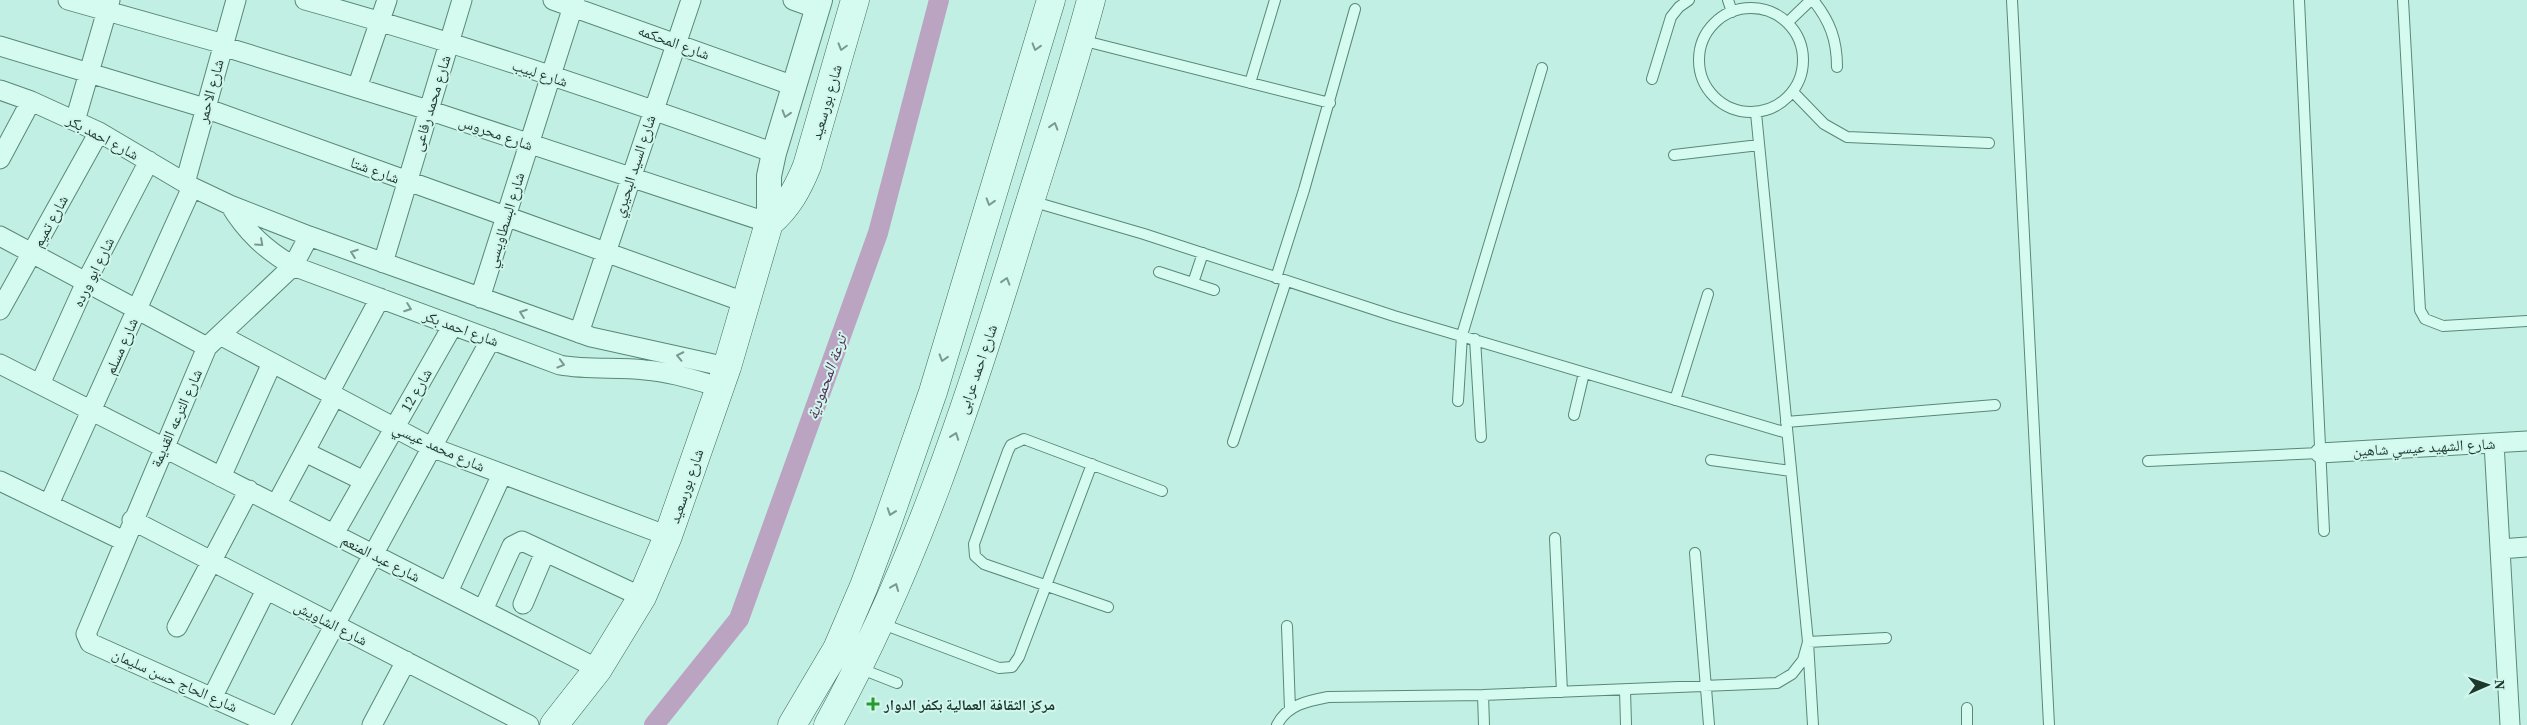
<svg xmlns="http://www.w3.org/2000/svg" width="2527" height="725" font-family="'Source Serif 4','Noto Naskh Arabic',serif">
<style>
.lines{fill:none;stroke-linecap:round;stroke-linejoin:round}
.canal{stroke:#baa4c2;stroke-width:20}
.service-casing{stroke:#588974;stroke-width:12}
.minor-casing{stroke:#588974;stroke-width:21}
.tertiary-casing{stroke:#588974;stroke-width:26}
.secondary-casing{stroke:#3c6b55;stroke-width:29}
.service{stroke:#d5faf0;stroke-width:10}
.minor{stroke:#d5faf0;stroke-width:19}
.tertiary{stroke:#d5faf0;stroke-width:24}
.secondary{stroke:#d5faf0;stroke-width:28}
.oneway{stroke:#799a8e}
.poi-dot{fill:#269a2a;stroke:#d1f6ed;stroke-width:2}
.labels{text-anchor:middle;dominant-baseline:central;stroke-width:4;stroke-linejoin:round;paint-order:stroke}
.street-label{font-size:15px;fill:#1d392b;stroke:#d1f6ed}
.poi-label{font-size:15px;font-weight:bold;fill:#1d392b;stroke:#d1f6ed;text-anchor:start}
.water-label{font-size:16px;font-style:italic;fill:#582c59;stroke:#d1f6ed}
</style>
<rect width="100%" height="100%" fill="#c1efe3"/>
<g class="lines">
<!-- canal -->
<path class="canal" d="M654,725L739,619L878,233L939,0"/>
<!-- service casing -->
<g class="service-casing">
<path id="service" d="M1728,0L1732,12
M1813,0C1830,21 1837,40 1837,67
M2012,0L2049,725
M2299,0L2324,531
M2403,0L2420,310L2425,319L2443,326L2527,321
M1699 60a52 52 0 1 1 104 0a52 52 0 1 1-104 0Z
M1788,22L1811,0
M1081,40L1330,103
M1652,79L1671,17L1679,7L1689,0
M1250,83L1275,0
M1793,92L1824,124L1847,137L1989,143
M1674,155L1759,145
M1031,201L1144,234L1394,316L1787,433
M1159,272L1214,290
M1276,278L1304,190L1355,9
M1193,283L1203,253
M1475,339L1481,437
M1675,400L1708,294
M1458,401L1462,335L1542,68
M1574,415L1584,373
M1786,422L1995,405
M1233,442L1286,281
M1711,460L1791,471
M2148,461L2320,453
M1555,538L1562,692
M1695,553L1709,725
M1108,607L984,564L975,556L974,544L1008,451L1011,445L1024,439L1162,491
M880,623L999,668L1012,667L1019,657L1092,464
M1287,626L1290,709
M859,668L897,683
M1625,690L1626,725
M1483,695L1484,725
M1967,708V725
M1277,725C1287,705 1307,701 1328,697L1483,695L1777,683L1792,674L1803,660L1808,642L1756,113
M1813,725L1808,642L1886,638"/>
</g>
<!-- minor casing -->
<g class="minor-casing">
<path id="minor" d="M68,0L224,44
M305,0C463,44 619,97 774,153
M553,0L794,86
M793,0L818,9
M0,46L205,108L747,303
M222,46L428,110L769,223
M357,88L387,0
M0,90L31,101L99,132L192,187L230,205L309,236L591,337L727,367
M75,121L110,0
M0,159L31,101
M185,183L236,0
M230,205C246,232 266,250 293,266L560,365C588,370 616,367 645,370C671,372 695,380 720,387
M0,236L207,347
M383,263L462,0
M480,298L575,0
M0,310L99,132
M579,333L691,0
M220,335L431,447L668,536
M0,364L598,669
M40,384L86,282L149,161
M329,393L380,298
M2494,443L2510,725
M305,452L364,481
M2320,453L2527,441
M221,477L272,363
M0,481L124,541
M49,504L192,187
M276,505L334,397
M132,520L529,725
M334,534L453,325
M2500,549L2527,547
M448,592L502,474
M523,604L545,552
M483,610L512,546L522,541L642,597
M177,627L249,490
M213,696L266,590
M273,725L90,643L86,634L207,347L293,266L309,236
M280,725L491,339
M372,725L406,661"/>
</g>
<!-- tertiary casing -->
<g class="tertiary-casing">
<path id="tertiary" d="M769,223V176L774,153L820,0"/>
</g>
<!-- secondary casing -->
<g class="secondary-casing">
<path id="secondary" d="M554,725L598,669L642,597L668,536L727,367L769,223C788,207 798,188 807,166L855,0
M792,725L837,649L864,586L887,524L933,392L1051,0
M828,725C913,571 969,402 1020,234C1044,156 1070,79 1091,0"/>
</g>
<!-- service -->
<use href="#service" class="service"/>
<!-- minor -->
<use href="#minor" class="minor"/>
<!-- tertiary -->
<use href="#tertiary" class="tertiary"/>
<!-- secondary -->
<use href="#secondary" class="secondary"/>
</g>
<!-- one-way arrows -->
<defs><path id="oneway-chevron" d="M-2-3.5L2.5 0L-2 3.5" fill="none" stroke-width="1.6" stroke-linecap="round" stroke-linejoin="round" transform="scale(1.25)"/></defs>
<g class="oneway">
<use href="#oneway-chevron" transform="translate(842 47) rotate(106)"/>
<use href="#oneway-chevron" transform="translate(1036 47) rotate(107)"/>
<use href="#oneway-chevron" transform="translate(786 114) rotate(107)"/>
<use href="#oneway-chevron" transform="translate(1054 126) rotate(-73)"/>
<use href="#oneway-chevron" transform="translate(990 202) rotate(107)"/>
<use href="#oneway-chevron" transform="translate(260 243) rotate(42)"/>
<use href="#oneway-chevron" transform="translate(354 253) rotate(-160)"/>
<use href="#oneway-chevron" transform="translate(1006 281) rotate(-73)"/>
<use href="#oneway-chevron" transform="translate(408 308) rotate(20)"/>
<use href="#oneway-chevron" transform="translate(523 313) rotate(-160)"/>
<use href="#oneway-chevron" transform="translate(680 356) rotate(-168)"/>
<use href="#oneway-chevron" transform="translate(943 358) rotate(107)"/>
<use href="#oneway-chevron" transform="translate(561 364) rotate(16)"/>
<use href="#oneway-chevron" transform="translate(955 436) rotate(-70)"/>
<use href="#oneway-chevron" transform="translate(891 512) rotate(109)"/>
<use href="#oneway-chevron" transform="translate(895 587) rotate(-68)"/>
</g>
<!-- markers -->
<path class="poi-dot" d="M870.5 696.5h5v5h5v5h-5v5h-5v-5h-5v-5h5z"/>
<g class="labels">
<!-- street labels -->
<g class="street-label">
<text transform="translate(674 42) rotate(20)">شارع المحكمه</text>
<text transform="translate(540 73) rotate(18)">شارع لبيب</text>
<text transform="translate(210 91) rotate(-75)">شارع الاحمر</text>
<text transform="translate(826 102) rotate(-74)">شارع بورسعيد</text>
<text transform="translate(431 103) rotate(-73)">شارع محمد رفاعى</text>
<text transform="translate(496 133) rotate(19)">شارع محروس</text>
<text transform="translate(103 137) rotate(28)">شارع احمد بكر</text>
<text transform="translate(634 166) rotate(-72)">شارع السيد البحيري</text>
<text transform="translate(375 170) rotate(20)">شارع شتا</text>
<text transform="translate(505 220) rotate(-73)">شارع البسطاويسي</text>
<text transform="translate(50 221) rotate(-61)">شارع تميم</text>
<text transform="translate(93 272) rotate(-64)">شارع ابو ورده</text>
<text transform="translate(461 328) rotate(20)">شارع احمد بكر</text>
<text transform="translate(121 346) rotate(-66)">شارع مسلم</text>
<text transform="translate(977 369) rotate(-71)">شارع احمد عرابى</text>
<text transform="translate(416 390) rotate(-60)">شارع 12</text>
<text transform="translate(176 418) rotate(-66)">شارع الترعه القديمة</text>
<text transform="translate(439 447) rotate(24)">شارع محمد عيسي</text>
<text transform="translate(2424 447) rotate(-3)">شارع الشهيد عيسي شاهين</text>
<text transform="translate(686 486) rotate(-71)">شارع بورسعيد</text>
<text transform="translate(381 558) rotate(27)">شارع عبد المنعم</text>
<text transform="translate(331 623) rotate(27)">شارع الشاويش</text>
<text transform="translate(175 680) rotate(24)">شارع الحاج حسن سليمان</text>
</g>
<!-- poi labels -->
<g class="poi-label">
<text x="884" y="704">مركز الثقافة العمالية بكفر الدوار</text>
</g>
<!-- water labels -->
<g class="water-label">
<text transform="translate(826 377) rotate(-70)">ترعة المحمودية</text>
</g>
</g>
<!-- north arrow -->
<g transform="translate(2487 685) rotate(88)" stroke="#d1f6ed" stroke-width="4" paint-order="stroke">
<path d="M0-4L9 19L0 12L-9 19Z" fill="#1d392b"/>
<text y="-8" font-size="14" font-weight="bold" text-anchor="middle" fill="#1d392b">N</text>
</g>
</svg>
